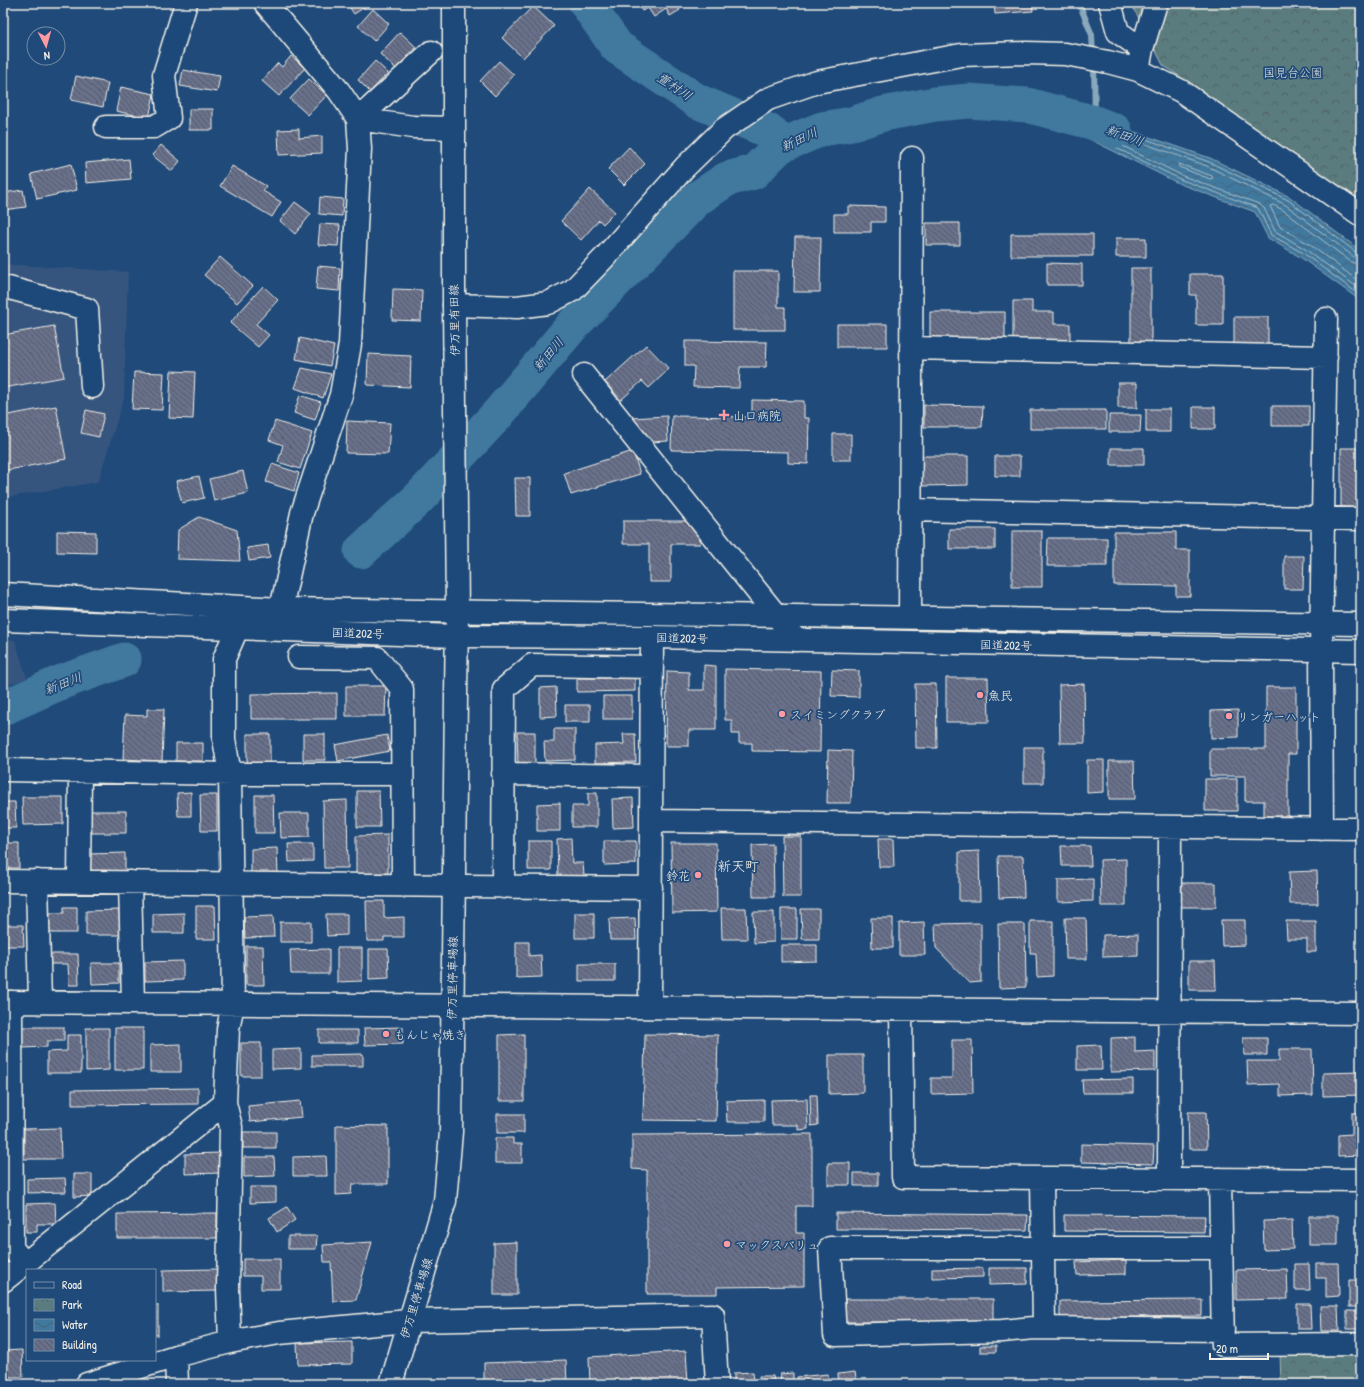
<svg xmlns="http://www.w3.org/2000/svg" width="1364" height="1387" font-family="'Patrick Hand','Klee One',sans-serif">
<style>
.built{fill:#35557f}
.park{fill:url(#park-crowns);stroke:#a7b6b4}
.water{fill:url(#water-waves);stroke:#89a8bc}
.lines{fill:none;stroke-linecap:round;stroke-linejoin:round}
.shore{stroke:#acc1ca;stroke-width:1}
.stream{stroke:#89a8bc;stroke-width:6}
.river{stroke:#41789e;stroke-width:35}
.building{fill:url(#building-back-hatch);stroke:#f4f1e8}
.minor-casing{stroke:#f4f1e8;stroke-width:25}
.major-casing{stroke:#f4f1e8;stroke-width:25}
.highway-casing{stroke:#f4f1e8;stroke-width:25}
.minor{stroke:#1f4a7a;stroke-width:22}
.major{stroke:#1f4a7a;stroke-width:22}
.highway{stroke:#1f4a7a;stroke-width:22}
.poi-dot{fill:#ff9aa2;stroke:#1f4a7a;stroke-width:1.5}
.labels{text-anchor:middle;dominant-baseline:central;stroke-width:3.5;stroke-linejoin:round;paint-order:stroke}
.park-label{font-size:12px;fill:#dddfd8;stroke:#1f4a7a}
.street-label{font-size:12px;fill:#f4f1e8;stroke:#1f4a7a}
.poi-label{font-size:12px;fill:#f4f1e8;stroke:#1f4a7a;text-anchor:start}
.water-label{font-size:13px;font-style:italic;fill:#d9dfdd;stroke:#1f4a7a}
.quarter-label{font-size:14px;fill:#f4f1e8;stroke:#1f4a7a}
</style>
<defs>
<pattern id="park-crowns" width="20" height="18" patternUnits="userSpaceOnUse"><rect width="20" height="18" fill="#5a7b7f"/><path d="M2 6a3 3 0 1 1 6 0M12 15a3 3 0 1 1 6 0" fill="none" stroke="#526465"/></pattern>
<pattern id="water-waves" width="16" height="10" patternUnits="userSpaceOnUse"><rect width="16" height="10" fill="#41789e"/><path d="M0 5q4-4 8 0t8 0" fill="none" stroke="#456276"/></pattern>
<pattern id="building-back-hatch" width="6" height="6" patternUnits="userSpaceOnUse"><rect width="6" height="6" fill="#676f8b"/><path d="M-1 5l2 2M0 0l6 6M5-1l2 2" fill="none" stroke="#565a65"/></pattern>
</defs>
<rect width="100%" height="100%" fill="#1f4a7a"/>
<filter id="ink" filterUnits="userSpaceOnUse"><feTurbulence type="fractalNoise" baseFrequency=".025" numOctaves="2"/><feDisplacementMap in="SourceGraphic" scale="8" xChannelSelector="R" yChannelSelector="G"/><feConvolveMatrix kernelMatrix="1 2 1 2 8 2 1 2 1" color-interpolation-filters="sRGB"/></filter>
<g filter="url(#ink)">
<!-- built -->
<path class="built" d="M3,264L128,272L124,398L98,482L3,498Z
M3,640H15L27,678L3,687Z"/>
<!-- park -->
<path class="park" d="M1131,3H1361V201L1163,65Z
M1280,1354H1361V1384H1281Z"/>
<!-- water -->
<path class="water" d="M1080,113L1210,158L1290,197L1361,251V301L1300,257L1268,238L1255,212L1180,184L1073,131L1068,118Z"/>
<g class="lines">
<!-- shore -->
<path class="shore" d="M1179,164L1212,176L1213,178L1210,179L1179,167Z
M1361,254L1357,253L1288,200L1209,162L1099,122L1081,117L1074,120L1077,129L1182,180L1258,208L1271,235L1303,253L1361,296
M1361,259L1354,257L1286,205L1207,166L1098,127L1086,125L1087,128L1183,176L1259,204L1264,208L1275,231L1305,249L1361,290
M1361,265L1351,262L1283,210L1273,205L1270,206L1280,227L1309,244L1361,283"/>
<!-- stream -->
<path class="stream" d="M1079,3L1092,35L1093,55
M1094,64L1095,123"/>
<!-- river -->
<path class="river" d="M586,3L617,47L697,101L771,132L780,146
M361,551L418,499L497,415L573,325L698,198L727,179L754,172L780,146L822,129L852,124L883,114L935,104L969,101L1027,105L1095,123L1115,131
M3,708L59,683L124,660"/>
</g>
<!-- building -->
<path class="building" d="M288,3H305L291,9Z
M347,3H371L354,14Z
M637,3H675L680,10L670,16L666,9L654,17L648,8L642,11Z
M994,3H1032L1033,11L995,14Z
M533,6L554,26L523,58L502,38Z
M373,9L389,24L374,41L358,26Z
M400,32L416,47L396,69L380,54Z
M291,56L305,68L279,96L262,81L278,63L282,67Z
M375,61L388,73L370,92L358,80Z
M499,61L514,75L495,96L480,81Z
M183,70L220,76L217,92L180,86Z
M76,76L108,83L103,107L71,100Z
M309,79L327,95L308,115L290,99Z
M121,87L154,94L149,118L116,111Z
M189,109H213V130H189Z
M299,129V138L322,136V153L279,155L278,130Z
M161,145L180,161L172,171L152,155Z
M629,147L645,164L624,185L608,169Z
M129,159L131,179L86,183L85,163Z
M71,164L77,190L37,199L31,174Z
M232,166L266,186L263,191L281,202L272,217L220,186Z
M590,189L615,212L603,224L599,220L581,240L561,221Z
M23,190L26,207L3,210V193Z
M320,197L343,199L342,216L319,214Z
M295,202L311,214L295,234L280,221Z
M848,206L885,207V222H871V232H834V214H848Z
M926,223H960V245H926Z
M320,224L340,225L338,246L318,245Z
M1011,234H1093V256H1011Z
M795,237H821L820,292H794Z
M1116,238H1146V257H1116Z
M220,257L253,286L237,303L204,275Z
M1047,263L1082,264V285H1047Z
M318,266L340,268L339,291L316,289Z
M1131,268H1151V346L1131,345Z
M733,271H778V307H785V330H733Z
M1190,274H1223V325H1196V295H1190Z
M263,286L278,300L256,324L269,335L258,347L230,323Z
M393,289L422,290L421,321L392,320Z
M1013,301H1032V312H1054V324H1070V344H1013Z
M930,312H1005V339L930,338Z
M1234,317H1268V346H1234Z
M837,324H887V347H837Z
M54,326L64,377L3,388V335Z
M300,338L334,346L330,366L296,359Z
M685,341L767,342L766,367H740L739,388L693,387L694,366H685Z
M646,345L669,369L649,388L642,381L621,400L605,382Z
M368,354L411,356L410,387L367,385Z
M302,368L331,374L323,398L295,388Z
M171,371L195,372L193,419L169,418Z
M134,372L164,373L162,410L132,409Z
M1118,383H1137V408H1118Z
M300,395L321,402L315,420L294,413Z
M752,400L804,401V418H809L808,464L788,463V452L671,450L672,416L752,417Z
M924,405L983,406L982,427H924Z
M56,406L66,459L3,471V416Z
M1272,406H1309V426H1272Z
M1193,407H1215V429H1193Z
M1146,409H1170V432H1146Z
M86,410L104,414L99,437L81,433Z
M1030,410H1106V429H1030Z
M1109,415H1141L1140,432H1109Z
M667,416L668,441L651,442L631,418Z
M275,421L312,433L300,469L278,462L283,445L269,440Z
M347,421L390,423L388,454L346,453Z
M833,434H851V460H833Z
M1111,448H1144V465H1111Z
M1341,448H1361V509H1341Z
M633,451L640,474L571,495L564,473Z
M922,456H968V485L922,486Z
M995,456H1020V476H995Z
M272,464L299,473L294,491L266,482Z
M243,471L248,493L214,501L209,479Z
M199,476L204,498L182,503L176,481Z
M515,478H530V516H516Z
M199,517L237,530L240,561L177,559L178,530Z
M623,521H691L700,531V544H671V582H649V544H623Z
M949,529H995V549H949Z
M57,531L96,532V553L57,552Z
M1012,531H1042V587H1012Z
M1114,532H1176V550H1190V596H1176V586L1114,585Z
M1048,538H1107V566H1047Z
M268,545L270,558L249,561L247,548Z
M1284,556H1304L1303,589H1284Z
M704,665L716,666V730H689V746H666L667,671L689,672V690H704Z
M725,669L821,671L820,752L752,751V743H739V734H732V720H725Z
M832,670L859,671V697L831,696Z
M577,678H635V691L577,692Z
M946,678H988L989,722H946Z
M915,684H936L937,748H916Z
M1084,684L1085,743H1060L1059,685Z
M346,686H386L385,716H346Z
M556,687L557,716L540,717V688Z
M1266,687H1296V754H1288V816H1264V801H1245V776H1210V749H1266Z
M337,693V719H251V694Z
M603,696H632V719H603Z
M565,705H590V722H565Z
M147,709H164L162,761L123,759L125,715L147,716Z
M1238,710V737L1211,738V711Z
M554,729H575V760L545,761L544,742H554Z
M517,732H535V766H518Z
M247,734H270V764H247Z
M303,734H325V760H303Z
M623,734H635L636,762L595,763V745L624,744Z
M387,735L390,751L338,761L335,745Z
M176,743H203V761H176Z
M1024,747H1043V783H1024Z
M828,750L852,751L851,803H827Z
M1087,760H1104V792L1087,793Z
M1109,761H1134L1135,799H1109Z
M1205,779H1237V811H1205Z
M357,791H379L380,827H357Z
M191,792V816H178L177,793Z
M588,793H597V827H572V806H588Z
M200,795H217V831H201Z
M255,795H273L274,833H255Z
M22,797H63V824L23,825Z
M633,798L634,827L613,828L612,799Z
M347,800L348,868H324L323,801Z
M3,802H15L16,828H4Z
M560,803V831H537V804Z
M91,811H126V833H92Z
M280,813H309V837L281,838Z
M388,835V873L356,874V836Z
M782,836H801V897H783Z
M571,838L572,863H583L584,876L558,877L557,839Z
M878,839H893L894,867H879Z
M528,841H551V870H528Z
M604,841H636V864L604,865Z
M3,843H19V868H3Z
M671,843H716L717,912L672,913Z
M288,844H313V861L289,862Z
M773,844L774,897H753L752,845Z
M1061,846H1090L1091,866H1062Z
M277,848L278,875H251V849Z
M979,851L980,901H959V852Z
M125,853V872H88V854Z
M998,856H1023L1024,897L999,898Z
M1126,859V906H1101L1100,860Z
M1317,871L1318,904H1290L1289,872Z
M1093,879V901L1058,902V880Z
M1181,883H1216V907H1181Z
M366,901H384V918L404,917V937H384V941H367Z
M196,906H215L216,939H196Z
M64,907H77V933H48V913H64Z
M721,908H746L747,939H722Z
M781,909H797V939H781Z
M801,909H819V939H802Z
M119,910L120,935H86V911Z
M753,912H774V942L754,943Z
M184,913V933H153V914Z
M575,913H594V938H575Z
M326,914H347V935L327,936Z
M273,916L274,937L245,938L244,917Z
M635,918L636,940H610L609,919Z
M871,918H893V948H872Z
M1065,918H1086L1087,959H1066Z
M1221,920H1245V945L1222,946Z
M1030,921H1053V976L1037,977L1036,953H1030Z
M1286,921H1316V952H1307V939H1287Z
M280,922H311V942H280Z
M924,922L925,955H899V923Z
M981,923V982L970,983L936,948L935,924Z
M998,924H1025L1026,987L999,988Z
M3,925H23L24,946H3Z
M1138,934V956L1103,957V935Z
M516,942H529V956L541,955L542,977L516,978Z
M781,945H817V961L781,962Z
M246,946H263L264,985H246Z
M337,948H362V981L337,982Z
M329,949V974H291L290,950Z
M369,949H388L389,978L369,979Z
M50,954H78L79,985H69L68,964H50Z
M183,961V980L145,981V962Z
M1189,961H1215L1216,990H1189Z
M91,963H119V983L92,984Z
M579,964H615V981H579Z
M22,1027H64V1041H47V1047L22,1048Z
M403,1027V1044L365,1045L364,1028Z
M86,1028H109V1070L86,1071Z
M115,1028H143V1070H115Z
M319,1030H358V1043H319Z
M524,1034V1101H499V1035Z
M645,1034L718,1035L716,1121L643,1120Z
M67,1035H81V1073H47V1052L67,1051Z
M1135,1037V1052L1155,1051V1071L1111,1072V1038Z
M1243,1038H1267V1055H1244Z
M952,1040H972L973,1093L931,1094V1078H952Z
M241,1043H261V1076H241Z
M181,1044V1072H150V1045Z
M1101,1045L1102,1070H1077V1046Z
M301,1049V1068L272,1069V1050Z
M1279,1049H1312L1313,1095L1280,1096V1084L1248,1085L1247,1061H1279Z
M363,1054V1066H312V1055Z
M829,1055H863V1093L829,1094Z
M1361,1072V1095L1323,1096V1073Z
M1133,1079V1093H1083L1082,1080Z
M198,1088V1104L72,1105V1090Z
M810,1095H817L818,1125L811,1126Z
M807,1099L808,1129L798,1130V1125H772L771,1100Z
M764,1100V1122H727L726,1101Z
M300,1101L302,1117L250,1122L248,1106Z
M1188,1112H1206L1207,1149H1189Z
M1352,1113H1361V1155L1338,1156V1135L1352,1134Z
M497,1114H524V1133H497Z
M336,1125L388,1126V1184H352L351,1194L336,1195Z
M60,1128L61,1159H24V1129Z
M243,1132H276V1148H243Z
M812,1134V1206H796V1233H804V1286L717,1287V1294H647V1170L632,1169V1135Z
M495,1138H513V1144H522V1163H495Z
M1081,1144L1154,1146L1153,1164L1081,1162Z
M221,1153V1173L185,1174V1154Z
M326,1156L327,1176H293V1157Z
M244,1157H274L275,1176L244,1177Z
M828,1163H850V1185H828Z
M854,1173H878V1186H854Z
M74,1174H92V1196L74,1197Z
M65,1178L66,1192L27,1193V1179Z
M250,1187H276V1202L250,1203Z
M55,1203L56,1224H37V1232H26V1204Z
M287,1207L295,1220L277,1232L269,1218Z
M217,1213V1238H117V1214Z
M836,1213L1028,1215L1027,1230L836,1229Z
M1064,1215L1205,1216L1204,1232L1064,1231Z
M1309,1216H1338V1245H1309Z
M1292,1220L1293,1249L1264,1250L1263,1221Z
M288,1236H317L316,1249H288Z
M372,1242L356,1300L333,1301L331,1262H324L323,1245Z
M517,1242V1295H494V1243Z
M243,1259H280V1289H261V1276H243Z
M1126,1260V1274L1077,1275L1076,1262Z
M1316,1263H1338L1339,1296L1326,1297V1278H1316Z
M1295,1264H1309L1310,1290H1295Z
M983,1268V1277L932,1278V1269Z
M989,1268H1027V1284L989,1285Z
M217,1269L218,1291L163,1292V1270Z
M1287,1269L1288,1299L1236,1300V1270Z
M1349,1280H1361V1307H1349Z
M845,1299H993V1322H845Z
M1202,1300V1316L1060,1318V1301Z
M1297,1304H1310L1311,1329H1297Z
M155,1305H158V1335H155Z
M1320,1306H1338L1339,1331H1321Z
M1347,1311H1361V1329H1347Z
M352,1342V1364L298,1365L297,1343Z
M980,1346H996V1352H980Z
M22,1350L23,1377H3V1351Z
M686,1351L688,1384H590L589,1357Z
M566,1360L567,1384H484V1363Z
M753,1372L754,1384H734V1373Z
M855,1372L857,1384H839L838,1374Z
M793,1373V1384H781L780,1374Z
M828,1374L829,1384H798L797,1377Z
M759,1376H773L774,1383L760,1384Z
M1241,1379L1269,1382V1384H1240Z"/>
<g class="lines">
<!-- minor casing -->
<g class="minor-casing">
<path id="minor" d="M1110,3L1118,32L1142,49
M1138,70L1142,49L1156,3
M358,119L431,52
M358,119L413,127L453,128
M106,127H154L169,118L164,75L186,3
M3,289L9,288L87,309L92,387
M454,305L517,307L548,303L573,290L604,258L685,167L724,129L768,99L817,82L961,55L1026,53L1065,54L1108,62L1138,70L1181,91L1361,215
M911,348L1326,357
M584,375L796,640
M910,510L1361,519
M910,617L912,158
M299,657L377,658L402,689L403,886
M3,770L230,774H401
M503,774L651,776
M651,821L1361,829
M1322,829L1321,651L1326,319
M3,881L651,888
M37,881L40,1003
M79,881L80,771
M130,882L133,1003
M503,887L504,689L532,665L652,667
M3,1002L1361,1013
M11,1002L12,1248L25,1264
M650,1007L652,637
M901,1010L903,1177L1361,1180
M225,1103L231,1127L228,1288L230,1342
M1042,1178L1044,1327
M1169,1178L1170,827
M1220,1179L1223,1345L1361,1344
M1221,1248H830L835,1335L1002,1331L1034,1328L1223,1330
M3,1281L225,1103L228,1029L233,1004L230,774L224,739V659L237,629L281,609L302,513L341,395L350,344L360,149L358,119L339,91L265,3
M176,1356L177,1384
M87,1384L176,1356L230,1342L279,1333L408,1321L713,1315L717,1384"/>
</g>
<!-- major casing -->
<g class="major-casing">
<path id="major" d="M391,1384L445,1201L451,1132L457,611L454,305V3"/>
</g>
<!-- highway casing -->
<g class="highway-casing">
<path id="highway" d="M3,594L281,609L1361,624
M3,620L456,636L652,637L1361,651"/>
</g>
<!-- minor -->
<use href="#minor" class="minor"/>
<!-- major -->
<use href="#major" class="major"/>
<!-- highway -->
<use href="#highway" class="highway"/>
</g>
</g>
<!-- markers -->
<g class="poi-dot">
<path d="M722 409h4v4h4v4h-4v4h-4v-4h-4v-4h4z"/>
<circle cx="980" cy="695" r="4"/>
<circle cx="782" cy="714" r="4"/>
<circle cx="1229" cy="716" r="4"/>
<circle cx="698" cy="875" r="4"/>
<circle cx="386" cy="1034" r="4"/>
<circle cx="727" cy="1244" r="4"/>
</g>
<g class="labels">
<!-- park labels -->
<g class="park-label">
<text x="1293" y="72">国見台公園</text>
</g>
<!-- street labels -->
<g class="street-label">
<text transform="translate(454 320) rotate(-91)">伊万里有田線</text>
<text transform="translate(358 633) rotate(2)">国道202号</text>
<text transform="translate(682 638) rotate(1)">国道202号</text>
<text transform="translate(1006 645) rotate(1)">国道202号</text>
<text transform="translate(452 978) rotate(-89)">伊万里停車場線</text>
<text transform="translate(416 1298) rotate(-73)">伊万里停車場線</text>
</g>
<!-- poi labels -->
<g class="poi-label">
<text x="733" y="415">山口病院</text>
<text x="988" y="695">魚民</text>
<text x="790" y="714">スイミングクラブ</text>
<text x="1237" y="716">リンガーハット</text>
<text x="690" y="875" text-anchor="end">鈴花</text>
<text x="394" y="1034">もんじゃ焼き</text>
<text x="735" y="1244">マックスバリュ</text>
</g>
<!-- water labels -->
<g class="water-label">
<text transform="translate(675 86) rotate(34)">萱村川</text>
<text transform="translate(1125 135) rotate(20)">新田川</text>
<text transform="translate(799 139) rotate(-25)">新田川</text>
<text transform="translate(548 354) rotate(-50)">新田川</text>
<text transform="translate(63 683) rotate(-21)">新田川</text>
</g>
<!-- quarter labels -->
<g class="quarter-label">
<text x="738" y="865">新天町</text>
</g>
</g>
<!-- margin -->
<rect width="1364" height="1387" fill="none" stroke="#1f4a7a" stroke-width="16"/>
<rect x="8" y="8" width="1348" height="1371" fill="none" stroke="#f4f1e8" stroke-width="1.5" filter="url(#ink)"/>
<!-- legend -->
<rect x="26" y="1269" width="130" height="92" fill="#1f4a7a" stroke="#748da6"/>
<rect x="34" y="1282" width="20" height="6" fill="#1f4a7a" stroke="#748da6"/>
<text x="62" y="1289" font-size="12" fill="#f4f1e8">Road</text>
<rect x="34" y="1299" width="20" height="12" fill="url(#park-crowns)" stroke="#748da6"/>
<text x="62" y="1309" font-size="12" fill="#f4f1e8">Park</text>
<rect x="34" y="1319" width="20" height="12" fill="url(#water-waves)" stroke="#748da6"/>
<text x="62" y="1329" font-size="12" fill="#f4f1e8">Water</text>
<rect x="34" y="1339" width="20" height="12" fill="url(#building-back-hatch)" stroke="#748da6"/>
<text x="62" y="1349" font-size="12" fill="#f4f1e8">Building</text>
<!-- north arrow -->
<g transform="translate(46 46) rotate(174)"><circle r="19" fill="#1f4a7a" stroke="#748da6"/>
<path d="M0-3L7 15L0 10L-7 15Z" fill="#ff9aa2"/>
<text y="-6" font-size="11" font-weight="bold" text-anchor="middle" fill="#f4f1e8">N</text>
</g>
<!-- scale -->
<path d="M1210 1353v6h58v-6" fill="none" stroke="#f4f1e8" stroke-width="2"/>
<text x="1216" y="1353" font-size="12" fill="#f4f1e8" stroke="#1f4a7a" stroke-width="3" paint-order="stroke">20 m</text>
</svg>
